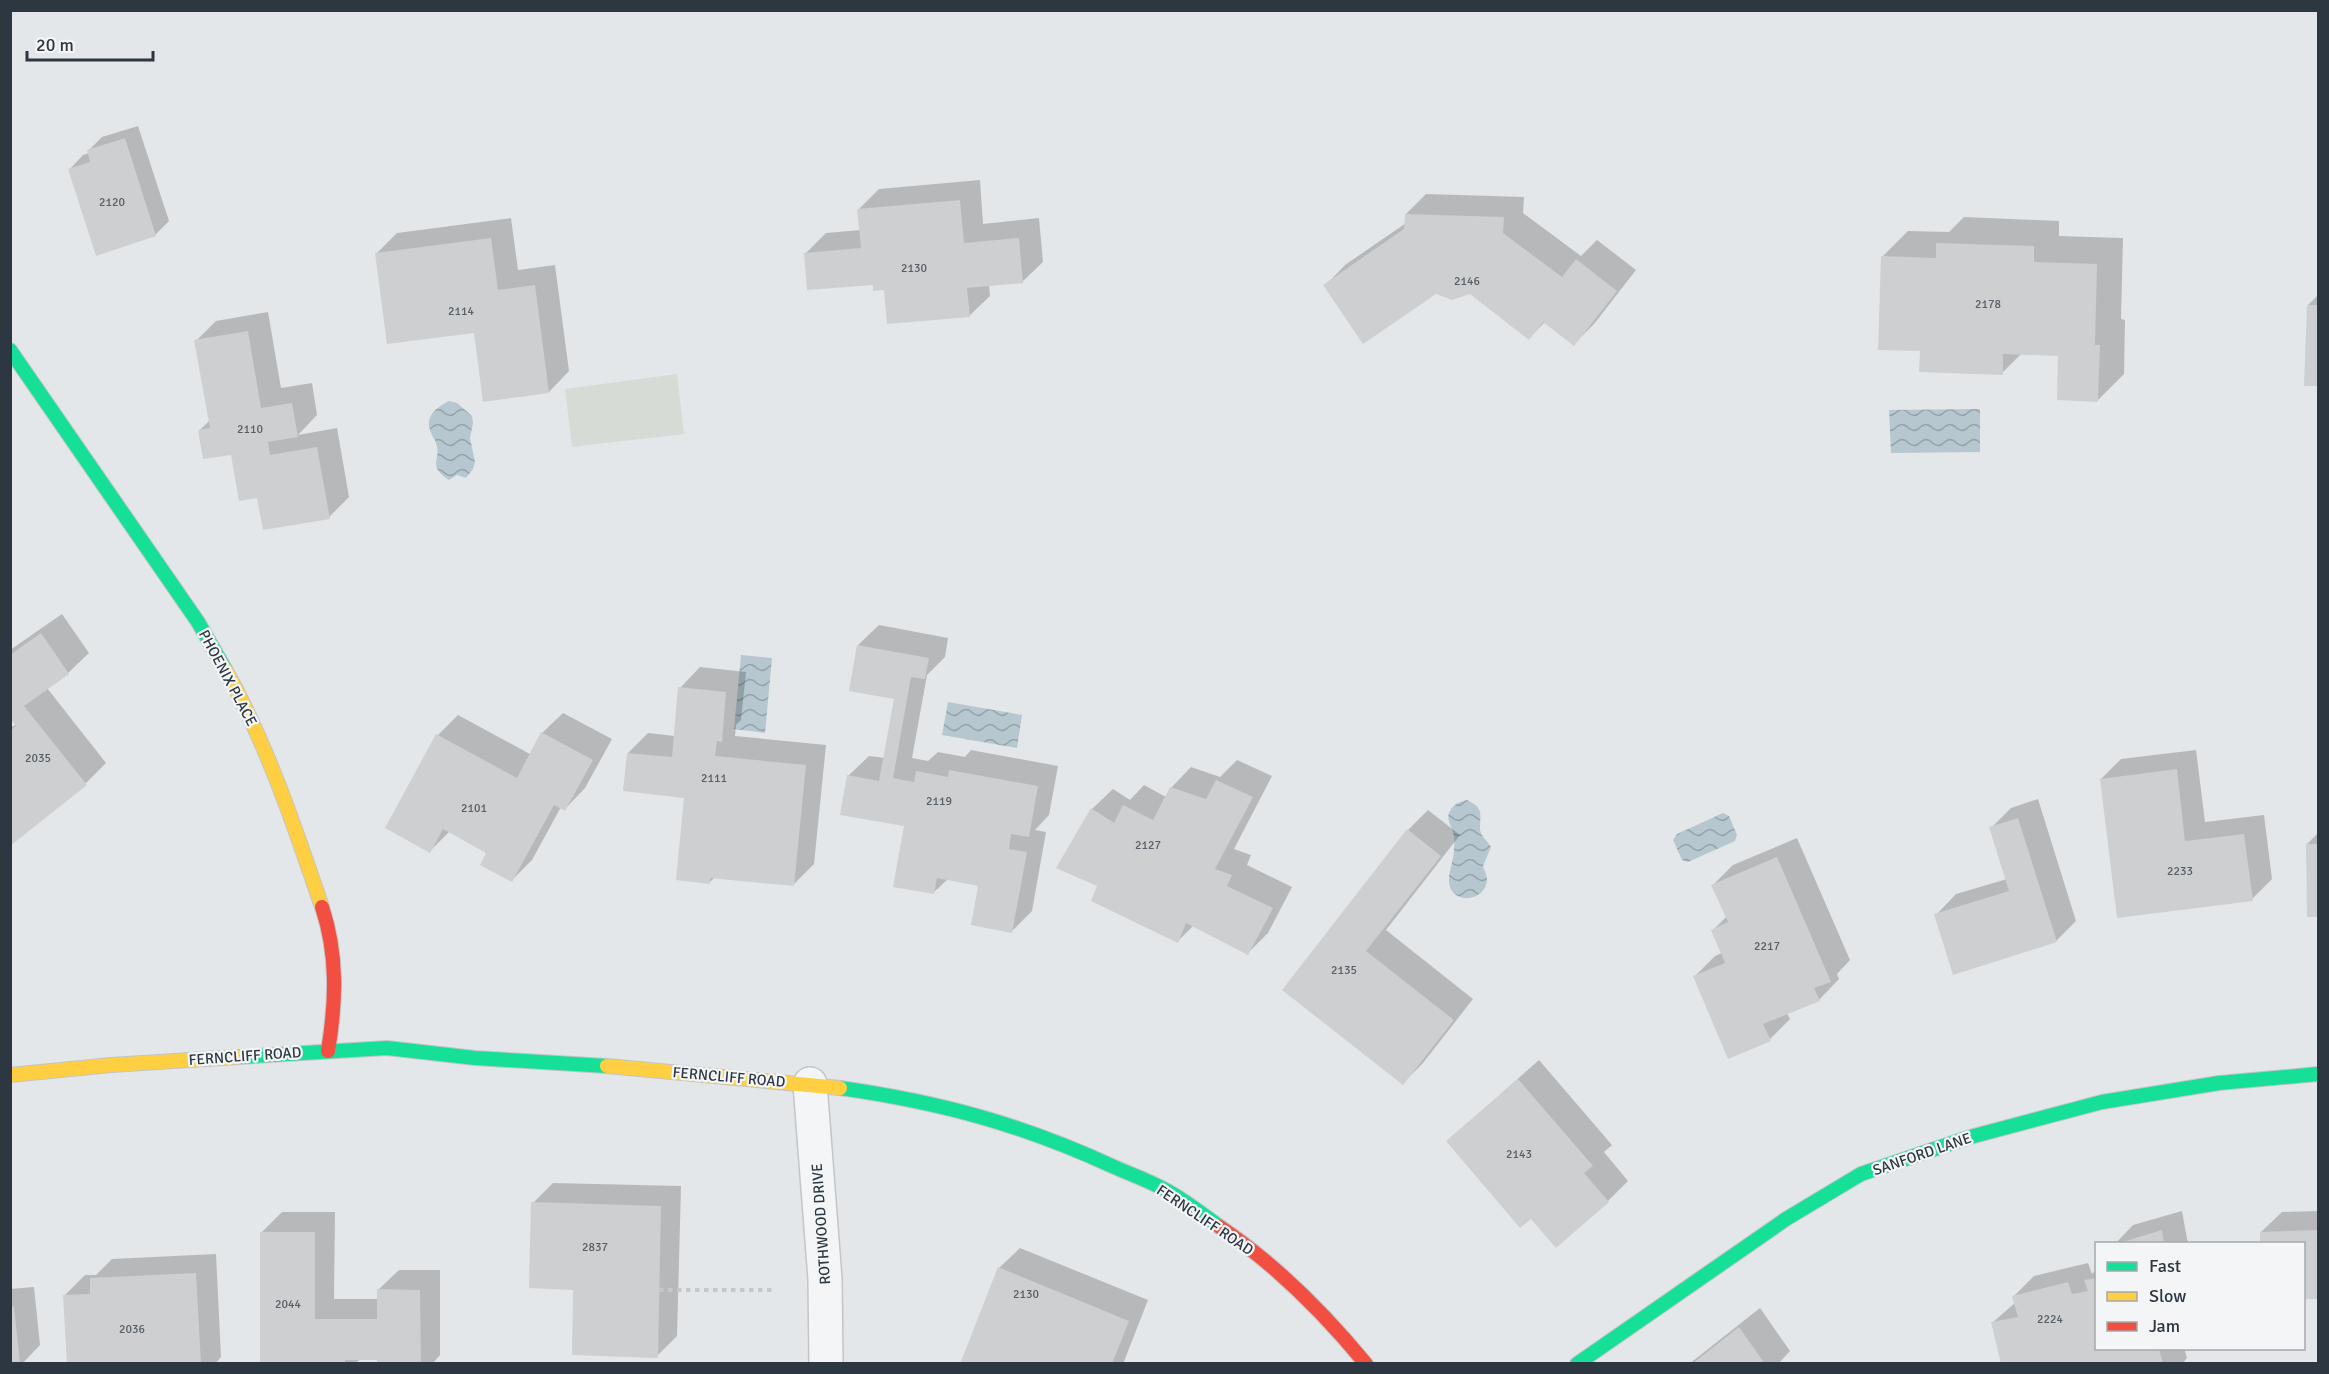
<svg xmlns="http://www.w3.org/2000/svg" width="2329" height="1374" font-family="Signika,sans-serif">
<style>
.pitch{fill:#d6dcd5}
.water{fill:url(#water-waves)}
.shadow{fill:#0003}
.building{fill:#cdcfd1}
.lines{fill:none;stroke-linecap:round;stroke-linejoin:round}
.street-casing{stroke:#c3c5c7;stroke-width:36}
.fast-casing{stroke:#c3c5c7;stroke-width:16}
.slow-casing{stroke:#c3c5c7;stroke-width:16}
.jam-casing{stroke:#c3c5c7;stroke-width:16}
.path{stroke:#c5c7c9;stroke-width:4;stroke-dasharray:4.5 4.5;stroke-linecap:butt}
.street{stroke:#f4f5f6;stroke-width:33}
.fast{stroke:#16e098;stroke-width:14}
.slow{stroke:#ffcf43;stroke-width:14}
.jam{stroke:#f24e42;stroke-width:14}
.labels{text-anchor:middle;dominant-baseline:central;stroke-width:4.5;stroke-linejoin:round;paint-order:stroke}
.number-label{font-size:12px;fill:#565e66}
.street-label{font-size:15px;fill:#2d3741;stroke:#f3f5f7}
</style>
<defs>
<pattern id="water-waves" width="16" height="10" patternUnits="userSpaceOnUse" patternTransform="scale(1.5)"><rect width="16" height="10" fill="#b6c7d0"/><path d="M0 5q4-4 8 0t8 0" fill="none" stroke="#94a2aa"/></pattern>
</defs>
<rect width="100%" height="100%" fill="#e4e7e9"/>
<!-- pitch -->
<path class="pitch" d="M677,374L684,434L572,447L565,389Z"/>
<!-- water -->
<path class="water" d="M449,401L457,403L472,416L473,423L470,438L475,462L473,469L466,478L457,475L449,480C426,465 442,460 436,443C435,439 431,435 430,430C425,416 437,407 449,401Z
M1980,409V452L1891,453L1889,410Z
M741,655L772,658L765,733L734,729Z
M948,702L1022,715L1017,748L942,735Z
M1467,800C1484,808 1480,813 1480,829C1480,836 1488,841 1491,847L1483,866C1484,870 1487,875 1487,879C1487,897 1463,905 1452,891C1444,880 1454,863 1454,850C1454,845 1455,840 1454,836C1453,828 1446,821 1449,813C1452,805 1458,802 1467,800Z
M1723,813L1729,816L1737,835L1735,841L1688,862L1682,860L1673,840L1677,834Z"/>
<!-- shadow -->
<path class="shadow" d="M138,126L169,221L155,235L70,169L83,155L89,153L88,151L102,137Z
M980,180L983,224L1039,218L1043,262L1022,282L989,285L990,296L969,316L885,288L806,253L826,233L861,230L859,209L879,189Z
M1426,194L1524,197L1523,213L1581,256L1597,240L1636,270L1594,324L1574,344L1545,322L1529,338L1470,292L1325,286L1345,265L1406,223V214Z
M1964,217L2059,221V236L2123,238L2121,319L2125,320L2124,374L2098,400L2060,355L2022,353L2002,373L1921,350L1882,257L1908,231L1949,232Z
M511,218L518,270L555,265L569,371L549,392L476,331L376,254L397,233Z
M2318,295V385H2306L2308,305Z
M268,312L281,388L312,383L317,415L298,435L337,428L349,497L329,517L258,496L232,453L199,431L210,420L196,341L216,321Z
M62,614L89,653L68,673L47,688L106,763L86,783L10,844V728L17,724L10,715V650Z
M879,625L948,638L945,657L927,675L912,758L928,761L938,752L965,757L971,750L1058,766L1049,815L1035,830L1046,832L1032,911L1012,931L980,884L948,879L934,892L906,825L848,776L869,756L885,758L896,698L858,645Z
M700,667L746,672L741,720L736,725L735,736L826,745L814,864L794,884L715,877L709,883L685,796L628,753L648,733L675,736L680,688Z
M563,713L612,739L585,788L565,809L561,807L532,860L512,880L488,852L450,831L430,851L438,735L458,715L530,754L542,733Z
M2196,750L2205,822L2264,815L2272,879L2252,899L2101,779L2121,759Z
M1237,760L1272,776L1234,849L1251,855L1247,865L1292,887L1268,933L1247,954L1194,925L1178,941L1099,885L1058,867L1092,809L1113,789L1130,800L1144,785L1166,797L1171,788L1191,767L1220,777Z
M2038,799L2076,921L2056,941L1936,915L1956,894L2007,879L1991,828L2011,808Z
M1428,810L1460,835L1386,930L1473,999L1423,1063L1403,1083L1284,990L1408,830Z
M2318,833V916H2309L2307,844Z
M1797,838L1850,960L1837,974L1839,979L1819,1000L1787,1013L1790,1019L1770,1039L1694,977L1715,956L1722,953L1713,930L1727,916L1713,885L1733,865Z
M1539,1060L1612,1145L1604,1152L1628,1181L1608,1201L1531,1217L1448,1141Z
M553,1183L681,1186L677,1336L657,1356L575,1288L533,1203Z
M2182,1211L2188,1244H2115L2133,1225Z
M2318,1211V1297L2304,1298V1244L2261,1232L2282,1212Z
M282,1212H335L334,1299H378V1290L399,1270H440V1355L432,1364H379V1359H360L355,1364H262V1232Z
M1020,1248L1148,1300L1123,1364H961L999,1268Z
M216,1254L221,1357L215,1364H68L65,1295L85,1275H96L112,1259Z
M2088,1263L2092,1274L2096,1270V1348H2184L2187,1358L2182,1364H2002L1992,1323L2016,1302L2014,1296L2034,1276Z
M34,1287L40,1345L22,1364H10V1289Z
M1760,1308L1790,1351L1778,1364H1689Z"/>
<!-- building -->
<path class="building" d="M125,138L156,236L96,256L68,169L90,162L87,150Z
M960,200L964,243L1019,238L1023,283L967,288L970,317L887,324L884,290L873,291V285L807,290L804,253L861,248L857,209Z
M1405,214L1504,217L1503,233L1562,277L1576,259L1617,291L1574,346L1543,322L1529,340L1470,294L1452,300L1436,294L1363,344L1323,285L1404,229Z
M491,238L498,290L535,285L549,393L483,402L474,333L387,344L375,253Z
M1936,243L2034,246V262L2097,264L2095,345H2100L2098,402L2057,400L2058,356L2003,354V375L1919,372L1920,351L1878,350L1881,256L1936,258Z
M2307,305H2318V386H2304Z
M248,331L261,408L292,403L298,437L268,442L270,455L317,447L330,519L263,530L257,498L239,501L231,455L203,459L198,430L210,428L194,340Z
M41,633L69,674L24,706L87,785L10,846V731L16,726L10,718V655Z
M857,645L929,658L925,679L911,677L893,778L914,782L916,771L948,777L949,770L1038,786L1029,837L1011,834L1009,849L1027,852L1012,933L971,925L978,886L937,878L934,894L893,887L904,826L840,815L847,775L879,781L894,699L849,691Z
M678,687L726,692L722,742L717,741L715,756L806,765L794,886L710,878V884L676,880L684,798L623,791L627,753L672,757Z
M541,732L593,760L565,811L554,805L512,882L480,865L486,853L443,829L430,853L385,828L436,734L517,778Z
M2177,769L2185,841L2244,834L2253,901L2117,918L2100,779Z
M1216,780L1253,797L1215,869L1232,875L1227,886L1273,908L1248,955L1186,923L1178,943L1091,901L1097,886L1056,868L1091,808L1114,823L1123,805L1153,820L1170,787L1206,799Z
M2018,818L2057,942L1953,975L1934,914L2009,891L1989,827Z
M1407,829L1441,856L1366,951L1454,1020L1403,1085L1282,990Z
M2306,844H2318V917H2307Z
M1777,857L1831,982L1814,988L1820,1001L1763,1024L1771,1041L1728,1059L1693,976L1725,963L1711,930L1728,922L1711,885Z
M1518,1079L1593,1166L1584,1173L1609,1202L1556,1248L1531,1219L1520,1228L1446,1141Z
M531,1202L661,1206L658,1358L572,1355L573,1290L529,1288Z
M2162,1230L2164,1244H2119V1243Z
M2318,1230V1299H2304V1244H2260V1232Z
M260,1232H315V1319H377V1289L420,1290L421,1364H377V1360H345V1364H260Z
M998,1267L1129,1321L1112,1364H960Z
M196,1273L201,1364H67L63,1295L90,1294V1278Z
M2096,1278V1348H2159L2163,1364H2001L1991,1322L2018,1317L2012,1296L2068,1282L2072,1294L2088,1291L2084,1280Z
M14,1306L20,1364H10V1307Z
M1739,1327L1765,1364H1692Z"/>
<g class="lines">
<!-- street casing -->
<g class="street-casing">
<path id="street" d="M810,1084L825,1279L826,1364"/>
</g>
<!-- fast casing -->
<g class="fast-casing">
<path id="fast" d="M10,350L198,622L225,669
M238,1057L387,1048L475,1058L607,1066
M840,1088C939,1102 1021,1124 1112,1166C1132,1175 1153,1182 1171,1193C1188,1203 1204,1215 1220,1227
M1577,1364L1786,1219L1861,1174L1970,1137L2102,1102L2219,1083L2318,1074"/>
</g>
<!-- slow casing -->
<g class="slow-casing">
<path id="slow" d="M225,669C267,744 294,825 322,907
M607,1066L840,1088
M10,1075L111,1065L238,1057"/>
</g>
<!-- jam casing -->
<g class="jam-casing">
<path id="jam" d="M322,907C338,955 336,1002 328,1051
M1220,1227C1275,1264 1324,1313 1366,1364"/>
</g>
<!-- path -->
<path class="path" d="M659,1290H774"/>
<!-- street -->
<use href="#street" class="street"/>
<!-- fast -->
<use href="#fast" class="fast"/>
<!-- slow -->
<use href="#slow" class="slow"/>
<!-- jam -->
<use href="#jam" class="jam"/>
</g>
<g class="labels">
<!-- number labels -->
<g class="number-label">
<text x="112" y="202">2120</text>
<text x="914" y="268">2130</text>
<text x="1467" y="281">2146</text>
<text x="1988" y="304">2178</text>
<text x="461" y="311">2114</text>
<text x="250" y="429">2110</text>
<text x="38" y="758">2035</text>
<text x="714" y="778">2111</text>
<text x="939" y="801">2119</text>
<text x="474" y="808">2101</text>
<text x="1148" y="845">2127</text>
<text x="2180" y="871">2233</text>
<text x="1767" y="946">2217</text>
<text x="1344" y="970">2135</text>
<text x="1519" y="1154">2143</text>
<text x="595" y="1247">2837</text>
<text x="1026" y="1294">2130</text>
<text x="288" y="1304">2044</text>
<text x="2050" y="1319">2224</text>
<text x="132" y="1329">2036</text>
</g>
<!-- street labels -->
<g class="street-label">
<text transform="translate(228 678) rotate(62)">PHOENIX PLACE</text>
<text transform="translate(245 1056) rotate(-4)">FERNCLIFF ROAD</text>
<text transform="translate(729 1077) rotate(5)">FERNCLIFF ROAD</text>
<text transform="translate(1922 1154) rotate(-19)">SANFORD LANE</text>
<text transform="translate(1205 1220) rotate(34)">FERNCLIFF ROAD</text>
<text transform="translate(821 1224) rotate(-94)">ROTHWOOD DRIVE</text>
</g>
</g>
<!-- border -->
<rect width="2329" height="1374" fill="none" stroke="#2d3741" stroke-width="24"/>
<!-- legend -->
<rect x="2095" y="1242" width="210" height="108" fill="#f3f5f7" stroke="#a4a9ae" stroke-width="1.5"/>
<rect x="2107" y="1262" width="30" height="9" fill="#16e098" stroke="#a4a9ae" stroke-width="1.5"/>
<text x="2149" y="1272" font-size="18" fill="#2d3741">Fast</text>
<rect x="2107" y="1292" width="30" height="9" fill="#ffcf43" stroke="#a4a9ae" stroke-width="1.5"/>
<text x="2149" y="1302" font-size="18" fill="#2d3741">Slow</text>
<rect x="2107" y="1322" width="30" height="9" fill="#f24e42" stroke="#a4a9ae" stroke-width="1.5"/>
<text x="2149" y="1332" font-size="18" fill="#2d3741">Jam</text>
<!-- scale -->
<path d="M27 51v9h126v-9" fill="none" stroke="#2d3741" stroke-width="3"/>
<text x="36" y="51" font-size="18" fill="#2d3741" stroke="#f3f5f7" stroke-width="4.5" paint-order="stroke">20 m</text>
</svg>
